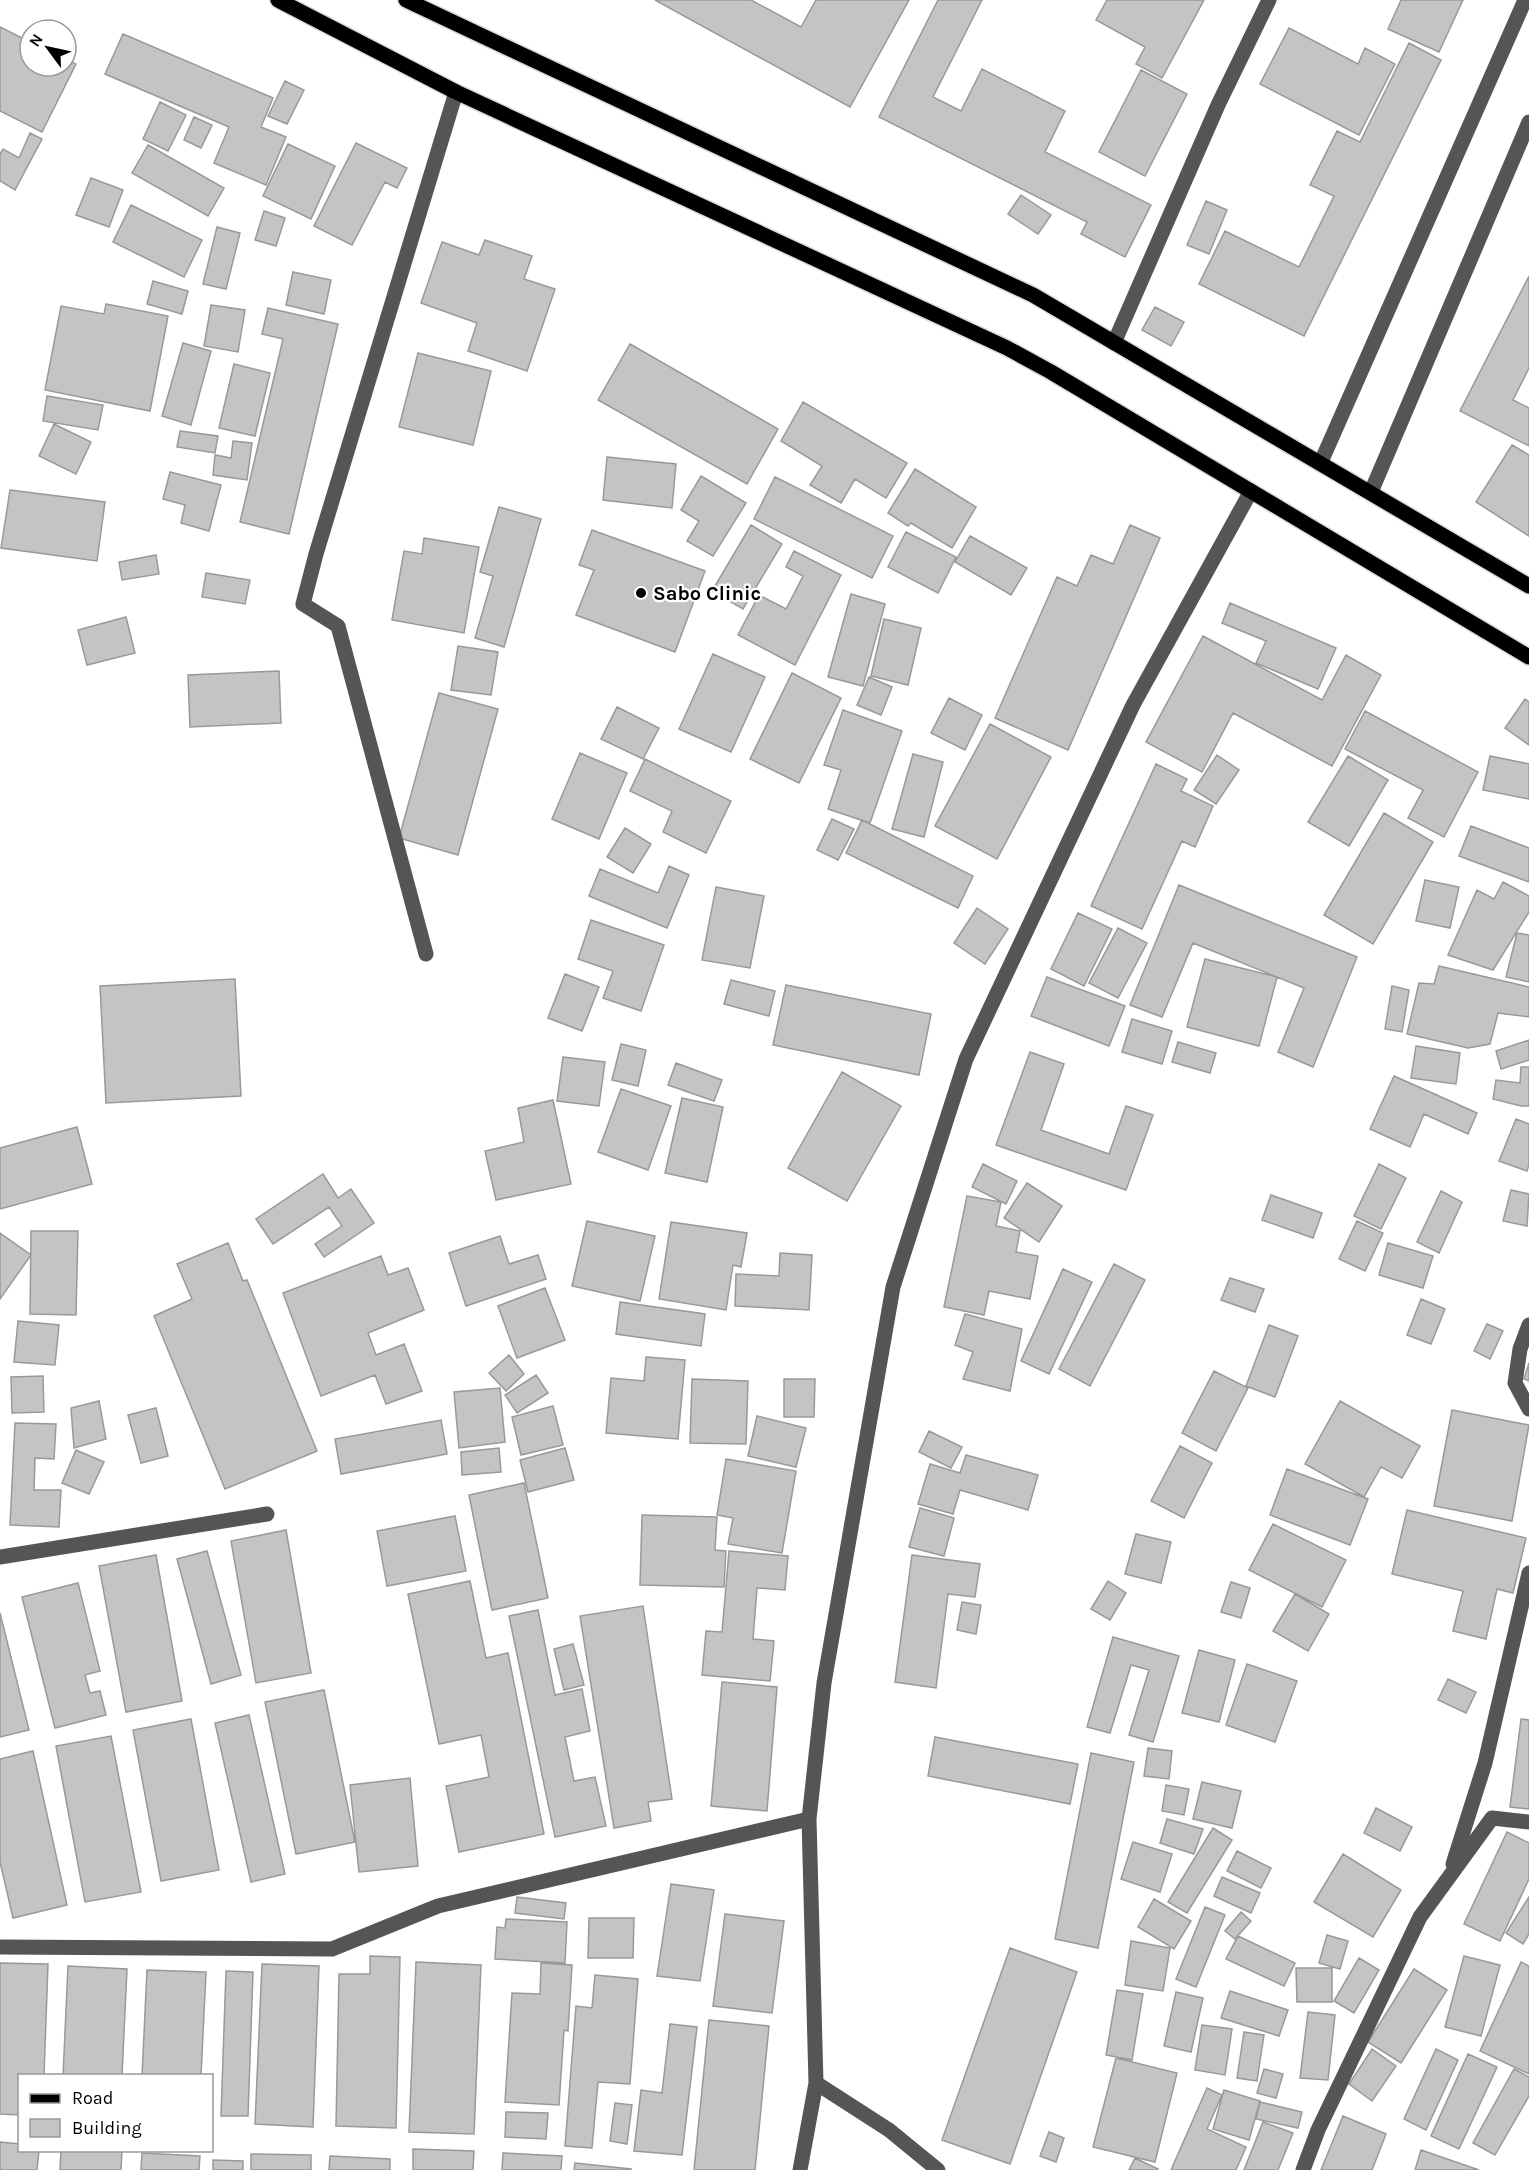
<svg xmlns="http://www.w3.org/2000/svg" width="1529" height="2170" font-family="Karla,sans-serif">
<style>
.building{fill:#c4c4c4;stroke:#999;stroke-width:1.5}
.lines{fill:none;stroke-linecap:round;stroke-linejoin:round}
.major-casing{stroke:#dbdbdb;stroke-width:18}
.minor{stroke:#555;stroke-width:15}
.major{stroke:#000;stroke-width:15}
.poi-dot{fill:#000;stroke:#fff;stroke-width:2}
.labels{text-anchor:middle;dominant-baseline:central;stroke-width:4.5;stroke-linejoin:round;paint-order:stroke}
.poi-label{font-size:20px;font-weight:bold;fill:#000;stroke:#fff;text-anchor:start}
</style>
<rect width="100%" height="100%" fill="#fff"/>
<!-- building -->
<path class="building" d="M655,0H751L801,27L816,0H909L850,107Z
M938,0H982L933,97L961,111L982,69L1065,111L1045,152L1151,205L1125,257L1081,234L1087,222L879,117Z
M1107,0H1204L1162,78L1136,64L1145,47L1096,20Z
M1401,0H1463L1439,52L1388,29Z
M0,27L30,42V66H66V59L76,64L42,132L0,111Z
M1289,28L1358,64L1365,48L1395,64L1359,135L1260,84Z
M123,34L273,98L261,127L286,137L266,185L214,163L229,127L105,74Z
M1409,43L1441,60L1304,336L1199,284L1225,231L1299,267L1334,196L1310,185L1337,131L1360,142Z
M1141,70L1187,94L1145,176L1099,152Z
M285,81L304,90L287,124L268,116Z
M160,102L186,115L168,151L143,139Z
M194,117L212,125L201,148L184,140Z
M30,133L42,139L15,190L0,181V154L3,149L19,158Z
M356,143L407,168L397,188L385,182L352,245L314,226Z
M288,144L335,166L311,219L263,196Z
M148,145L224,188L208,216L132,173Z
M91,178L123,190L109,227L76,215Z
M1021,195L1051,215L1038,234L1008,214Z
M1206,201L1227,210L1209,254L1187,245Z
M131,205L202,240L184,277L113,242Z
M264,211L285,218L276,246L255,240Z
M217,227L240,233L226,289L203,284Z
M485,240L532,256L524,279L555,289L527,371L468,351L477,323L421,303L442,242L479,255Z
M293,272L331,280L324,314L286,305Z
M1529,276V368L1513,400L1529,408V446L1460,411Z
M153,281L188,291L182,314L147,304Z
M106,304L168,316L150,411L45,390L61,306L104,314Z
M211,305L245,310L238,352L204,346Z
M1155,307L1184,322L1171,346L1142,330Z
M268,308L338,324L289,534L240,522L283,339L262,334Z
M183,343L211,351L191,425L162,416Z
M630,344L778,429L747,484L598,400Z
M418,353L491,371L473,445L399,427Z
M234,364L270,373L255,436L219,428Z
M47,396L103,405L98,430L43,421Z
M803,402L907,463L886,498L855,479L841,503L810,485L822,466L781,441Z
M54,424L91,442L76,474L39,456Z
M180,431L218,436L215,453L177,447Z
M233,441L252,443L247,480L213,475L215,455L231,458Z
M1512,445L1529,455V536L1476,502Z
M607,457L676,464L672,508L603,500Z
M915,469L976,507L952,548L911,523L908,526L888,513Z
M170,472L221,485L209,531L181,523L185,505L163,499Z
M701,476L746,503L713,556L687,541L699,521L681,510Z
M775,477L893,536L872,578L754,519Z
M10,490L105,502L97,561L1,548Z
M499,507L541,519L504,647L475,638L493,576L480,572Z
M751,525L782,544L743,609L712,591Z
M1130,525L1160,538L1068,750L995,718L1057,577L1077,586L1091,555L1113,564Z
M592,530L705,571L675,652L576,615L594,570L579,565Z
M906,532L956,557L938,593L888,567Z
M970,536L1027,568L1011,595L955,562Z
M424,538L479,547L464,633L392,620L404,551L422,554Z
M794,551L841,575L795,665L738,635L759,595L786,609L803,576L786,567Z
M156,555L159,574L122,580L119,562Z
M206,573L250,580L245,604L202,597Z
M851,594L885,604L863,686L828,677Z
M1230,603L1336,648L1318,689L1256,663L1266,641L1222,623Z
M126,617L135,653L87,665L78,630Z
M884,619L921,628L908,685L871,676Z
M1203,636L1322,700L1346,655L1381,675L1332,766L1233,713L1202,772L1146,742Z
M458,646L498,652L491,695L451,690Z
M713,654L765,677L731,752L679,729Z
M279,671L281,723L190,727L188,675Z
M792,673L841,698L799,783L750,759Z
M869,677L892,687L881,715L857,705Z
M439,693L498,709L458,855L399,838Z
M949,698L982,715L965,750L931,733Z
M1525,699L1529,702V745L1505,728Z
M617,707L659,728L643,759L601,739Z
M843,710L902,731L870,823L828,809L841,770L824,765Z
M1365,711L1478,772L1444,837L1408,818L1423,790L1345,749Z
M990,724L1051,757L997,859L935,826Z
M580,753L627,773L599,839L552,819Z
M913,754L943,762L924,837L892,829Z
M1217,755L1239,770L1216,804L1194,790Z
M1348,756L1388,780L1349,846L1308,822Z
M1490,756L1529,764V799L1483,790Z
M645,759L731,801L706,853L663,832L672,811L630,791Z
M1156,764L1187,779L1181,791L1213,806L1195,847L1182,841L1142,929L1091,906Z
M1384,813L1433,842L1373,944L1324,915Z
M832,819L854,829L838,860L817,850Z
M862,820L973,876L958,908L846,853Z
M1471,826L1529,848V882L1459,856Z
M625,828L651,844L633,873L607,857Z
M669,866L689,875L667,928L589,896L600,869L658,893Z
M1425,880L1459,887L1450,928L1416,921Z
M1503,882L1529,896V912L1493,970L1448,955L1477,890L1494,899Z
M1179,885L1357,957L1313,1067L1278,1052L1304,988L1193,943L1162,1017L1130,1005Z
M716,887L764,896L750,968L702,960Z
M977,908L1008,929L985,964L954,943Z
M1078,913L1112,929L1084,986L1051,969Z
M591,920L664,945L641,1011L603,998L613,971L578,959Z
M1118,928L1147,943L1118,998L1089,983Z
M1517,933L1529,935V982L1506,977Z
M1205,959L1277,977L1259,1046L1187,1027Z
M1439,966L1529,987V1017L1498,1013L1490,1044L1468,1048L1407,1034L1419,983L1434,984Z
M565,974L599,987L582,1031L548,1018Z
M1047,977L1125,1006L1109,1046L1031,1016Z
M235,979L241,1096L106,1103L100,986Z
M731,980L775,991L769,1016L724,1004Z
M786,985L931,1014L919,1075L773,1045Z
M1392,986L1409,990L1402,1032L1385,1029Z
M1132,1019L1172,1031L1162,1064L1122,1052Z
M1529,1040V1060L1501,1069L1496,1051Z
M1178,1042L1216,1053L1210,1073L1172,1062Z
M621,1044L646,1050L638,1086L612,1080Z
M1416,1046L1460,1053L1456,1084L1411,1078Z
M1030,1052L1064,1064L1041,1130L1109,1154L1126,1106L1153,1115L1126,1190L996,1145Z
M563,1057L605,1062L599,1106L557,1101Z
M676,1063L722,1080L714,1101L668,1085Z
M1521,1067H1529V1106H1521L1493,1099L1496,1080L1520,1083Z
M842,1072L901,1106L847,1201L788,1168Z
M1394,1076L1477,1113L1468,1134L1424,1114L1410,1147L1370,1129Z
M621,1089L671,1106L648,1170L598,1152Z
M682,1098L723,1107L707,1182L665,1173Z
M553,1100L571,1184L496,1200L485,1151L524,1142L518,1108Z
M1516,1119L1529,1124V1165L1527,1171L1499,1161Z
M77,1127L92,1184L0,1209V1148Z
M983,1164L1017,1181L1006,1204L972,1187Z
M1379,1164L1406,1178L1381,1229L1354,1216Z
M323,1174L338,1198L351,1189L374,1223L324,1257L315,1244L342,1226L329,1207L273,1244L256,1219Z
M1027,1183L1062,1206L1039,1242L1004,1218Z
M1511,1190L1529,1194L1527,1226L1503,1221Z
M1441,1191L1462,1202L1439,1253L1417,1242Z
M1271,1195L1322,1213L1313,1238L1262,1220Z
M967,1196L1001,1202L996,1226L1020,1231L1016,1252L1038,1256L1030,1299L989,1291L984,1315L944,1307Z
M587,1221L655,1236L640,1301L572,1286Z
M1357,1221L1383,1233L1365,1271L1339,1259Z
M671,1222L747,1233L741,1267L733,1265L726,1310L659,1299Z
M31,1231H78L76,1315L30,1314Z
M0,1233L31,1255L0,1299Z
M500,1236L509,1264L538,1255L546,1279L466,1306L449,1253Z
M228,1243L243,1281L247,1280L317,1451L225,1489L154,1316L192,1299L177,1264Z
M1388,1243L1433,1256L1423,1288L1379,1275Z
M780,1253L812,1255L809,1310L735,1306L736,1274L779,1276Z
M381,1256L388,1275L408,1268L424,1310L368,1333L376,1355L404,1344L422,1391L386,1404L375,1375L321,1396L283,1293Z
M1114,1264L1145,1280L1090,1386L1059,1369Z
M1063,1269L1092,1282L1049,1374L1021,1361Z
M1230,1278L1264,1289L1255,1312L1221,1300Z
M545,1288L565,1340L517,1358L498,1306Z
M1421,1299L1445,1309L1431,1344L1407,1335Z
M620,1302L705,1314L701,1346L616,1334Z
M965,1314L1022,1329L1010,1391L963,1379L973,1352L955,1345Z
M18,1321L59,1325L55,1365L14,1362Z
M1487,1324L1503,1331L1490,1359L1474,1351Z
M1269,1325L1298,1336L1275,1397L1246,1386Z
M509,1355L524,1374L506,1391L489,1373Z
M646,1357L685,1360L678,1439L606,1433L611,1378L644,1381Z
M1529,1363V1381L1524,1379Z
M1214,1371L1248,1388L1216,1451L1182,1433Z
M536,1375L548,1393L517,1413L505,1395Z
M43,1376L44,1412L12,1413L11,1377Z
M692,1379L748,1381L746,1444L690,1443Z
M784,1379H815L814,1417H784Z
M500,1388L505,1442L459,1448L454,1392Z
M99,1401L106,1439L74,1448L71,1408Z
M1340,1401L1420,1446L1402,1478L1381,1467L1364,1497L1305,1464Z
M553,1406L563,1445L521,1455L512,1417Z
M156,1408L168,1456L141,1463L128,1415Z
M1452,1410L1529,1425L1512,1521L1434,1506Z
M757,1416L806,1428L796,1467L748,1456Z
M441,1420L447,1454L341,1474L335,1439Z
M15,1423L56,1424L54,1459L35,1458L34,1490H61L59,1527L10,1525Z
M929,1431L962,1447L951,1468L919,1452Z
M1180,1446L1212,1463L1184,1518L1151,1501Z
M499,1448L501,1472L462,1475L461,1452Z
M565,1448L574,1480L528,1492L520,1460Z
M76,1450L104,1462L89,1494L62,1483Z
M966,1455L1038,1475L1028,1510L960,1490L953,1514L918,1504L930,1464L960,1473Z
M726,1459L796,1471L782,1553L728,1544L733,1518L717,1515Z
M1287,1469L1368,1499L1350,1545L1270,1515Z
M524,1483L548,1598L492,1610L469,1495Z
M920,1508L954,1518L944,1556L909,1547Z
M1407,1510L1526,1538L1513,1593L1497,1589L1486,1639L1453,1631L1463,1591L1392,1574Z
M642,1515L717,1517L715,1550L726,1551L724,1587L640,1585Z
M455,1516L466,1571L387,1586L377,1531Z
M1273,1524L1346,1560L1322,1607L1249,1570Z
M286,1530L311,1673L256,1683L231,1541Z
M1136,1534L1171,1542L1161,1583L1125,1574Z
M207,1551L241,1675L211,1684L177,1559Z
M729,1551L788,1556L785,1590L757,1588L753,1639L774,1641L770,1681L702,1675L706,1631L722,1632Z
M156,1555L182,1701L126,1712L99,1566Z
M912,1555L980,1564L975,1597L948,1594L936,1688L895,1682Z
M470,1581L486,1658L508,1653L544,1834L459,1852L446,1786L489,1777L481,1735L439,1744L408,1594Z
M1108,1581L1126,1593L1110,1620L1091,1609Z
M1231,1582L1250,1588L1241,1618L1221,1612Z
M78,1583L100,1671L85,1675L90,1693L100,1691L106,1715L55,1728L22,1597Z
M1295,1594L1329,1614L1308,1651L1273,1631Z
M962,1602L981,1605L976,1634L957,1630Z
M643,1606L672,1799L648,1802L651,1821L614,1828L580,1616Z
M538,1610L555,1695L582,1689L590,1731L565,1737L574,1781L595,1777L606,1826L555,1837L509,1616Z
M0,1613L29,1730L0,1737Z
M1113,1637L1179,1656L1153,1742L1129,1735L1149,1670L1131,1665L1110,1733L1087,1727Z
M573,1644L584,1685L564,1690L554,1649Z
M1199,1650L1235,1660L1219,1722L1182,1713Z
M1247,1664L1297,1681L1275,1742L1226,1725Z
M1448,1679L1476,1692L1466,1713L1438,1700Z
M722,1682L777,1687L767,1811L711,1806Z
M324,1690L355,1842L296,1854L265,1702Z
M249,1715L285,1874L251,1882L215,1723Z
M191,1719L219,1870L161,1881L133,1730Z
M1521,1719L1529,1720V1809L1510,1807Z
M111,1736L141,1892L85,1902L56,1746Z
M935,1737L1078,1764L1070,1804L928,1776Z
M1148,1748L1172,1751L1169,1779L1144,1776Z
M33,1751L67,1905L13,1918L0,1862V1759Z
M1091,1753L1134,1762L1098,1948L1055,1939Z
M410,1778L418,1866L359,1872L350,1785Z
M1202,1782L1241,1791L1232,1828L1193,1819Z
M1166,1785L1189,1789L1184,1815L1162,1811Z
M1376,1808L1412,1827L1400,1851L1364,1833Z
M1167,1819L1203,1829L1194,1854L1160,1843Z
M1213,1828L1232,1840L1187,1913L1168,1902Z
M1507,1832L1529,1843V1879L1500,1941L1464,1924Z
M1133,1842L1172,1854L1160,1892L1121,1879Z
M1237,1851L1271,1868L1261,1888L1227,1871Z
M1343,1854L1401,1890L1373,1937L1314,1902Z
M1222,1877L1260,1893L1251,1913L1214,1896Z
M671,1884L714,1890L700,1981L657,1976Z
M517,1897L566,1903L564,1919L515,1913Z
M1529,1897V1934L1523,1944L1506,1933Z
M1154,1899L1191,1921L1174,1949L1138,1927Z
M1205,1907L1225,1915L1196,1987L1176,1979Z
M1241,1912L1251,1921L1235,1939L1225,1931Z
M725,1914L784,1921L772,2013L713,2006Z
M589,1918H634L633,1958H588Z
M506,1919L567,1922L565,1963L495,1959L497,1927L505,1928Z
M1327,1935L1348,1941L1340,1969L1319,1963Z
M1238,1936L1295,1963L1284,1986L1226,1959Z
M1131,1941L1170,1948L1163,1991L1125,1985Z
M1010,1948L1077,1972L1010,2164L942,2140Z
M370,1956L400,1957L396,2128L336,2126L339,1974H370Z
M1464,1956L1500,1965L1481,2036L1445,2027Z
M1359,1958L1379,1970L1354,2013L1334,2001Z
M416,1962L481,1965L474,2134L409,2132Z
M1521,1962L1529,1966V2074L1480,2051Z
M0,1963L48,1964L44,2076H20V2115L0,2114Z
M541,1963L572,1965L568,2031L564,2030L559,2105L505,2102L512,1993L540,1994Z
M262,1964L319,1966L313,2127L255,2124Z
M68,1966L127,1969L122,2076H63Z
M1296,1968H1332V2002H1297Z
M1414,1969L1447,1990L1401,2063L1368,2042Z
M147,1970L206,1972L201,2076H142Z
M226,1971L253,1972L248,2116H221Z
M595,1975L638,1979L630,2084L598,2082L592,2148L565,2146L576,2006L592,2008Z
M1117,1990L1143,1994L1132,2060L1106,2055Z
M1230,1991L1288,2010L1279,2036L1221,2018Z
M1176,1992L1203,1998L1191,2052L1164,2046Z
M1308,2012L1335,2015L1328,2080L1300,2078Z
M709,2020L769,2026L755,2170H694Z
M670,2024L697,2027L682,2155L634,2151L641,2090L662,2093Z
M1202,2025L1232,2029L1225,2075L1195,2070Z
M1244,2032L1264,2035L1257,2081L1237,2078Z
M1372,2049L1396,2066L1372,2101L1349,2084Z
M1436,2049L1458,2060L1426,2130L1404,2119Z
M1468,2054L1497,2067L1459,2149L1431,2136Z
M1116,2058L1177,2073L1155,2162L1093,2147Z
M1264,2069L1283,2074L1276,2098L1257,2093Z
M1514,2069L1529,2077V2096L1495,2155L1473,2143Z
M1207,2088L1222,2095L1207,2129L1246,2147L1236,2170H1171Z
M1224,2090L1260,2101L1249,2140L1213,2129Z
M1260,2102L1302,2112L1298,2128L1256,2119Z
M615,2103L632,2105L627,2144L610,2141Z
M506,2112L548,2113L546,2139L505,2137Z
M1343,2116L1386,2134L1372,2170H1321Z
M1263,2122L1293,2133L1278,2170H1244Z
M1049,2132L1064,2138L1056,2162L1040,2156Z
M0,2142L20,2144V2150H39L37,2170H0Z
M413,2149L474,2151L473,2170H413Z
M61,2150H122L121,2170H60Z
M1421,2150L1479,2170H1415Z
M142,2153L200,2156L199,2170H141Z
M503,2153L562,2156L561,2170H502Z
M251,2154L311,2155V2170H251Z
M330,2156L390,2159V2170H329Z
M1135,2158L1158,2169L1157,2170H1129Z
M213,2160L243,2161V2170H213Z
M575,2163L631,2169V2170H574Z"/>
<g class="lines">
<!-- major casing -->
<g class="major-casing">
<path id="major" d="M278,0L456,92L1007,348L1051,372L1529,657
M406,0L1033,295L1529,586"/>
</g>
<!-- minor -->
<path class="minor" d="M1114,343L1218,105L1269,0
M1321,462L1525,0
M1371,492L1529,122
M426,954L338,626L303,604L316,554L456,92
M1529,1325L1520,1349L1515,1383L1529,1409
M0,1557L267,1514
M1453,1864L1485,1763L1529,1573
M0,1947L332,1949L438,1906L809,1819
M816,2083L889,2130L938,2170
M800,2170L816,2083L809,1819L824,1683L893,1287L966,1059L1133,705L1251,491
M1303,2170L1318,2130L1420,1917L1492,1818L1529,1822"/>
<!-- major -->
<use href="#major" class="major"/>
</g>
<!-- markers -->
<circle class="poi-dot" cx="641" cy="593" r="6"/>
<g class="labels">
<!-- poi labels -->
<g class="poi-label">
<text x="653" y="593">Sabo Clinic</text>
</g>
</g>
<!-- legend -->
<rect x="18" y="2074" width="195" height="78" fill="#ffffff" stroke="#999999" stroke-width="1.5"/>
<rect x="30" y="2094" width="30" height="9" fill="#000000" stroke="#999999" stroke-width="1.5"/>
<text x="72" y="2104" font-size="18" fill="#000000">Road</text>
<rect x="30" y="2119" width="30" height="18" fill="#c4c4c4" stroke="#999999" stroke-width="1.5"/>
<text x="72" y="2134" font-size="18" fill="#000000">Building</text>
<!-- north arrow -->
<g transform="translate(48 48) rotate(303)"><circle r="28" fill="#ffffff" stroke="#999999" stroke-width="1.5"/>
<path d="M0-4.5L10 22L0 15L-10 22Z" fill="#000000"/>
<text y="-9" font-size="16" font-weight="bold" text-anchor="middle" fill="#000000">N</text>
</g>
</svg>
